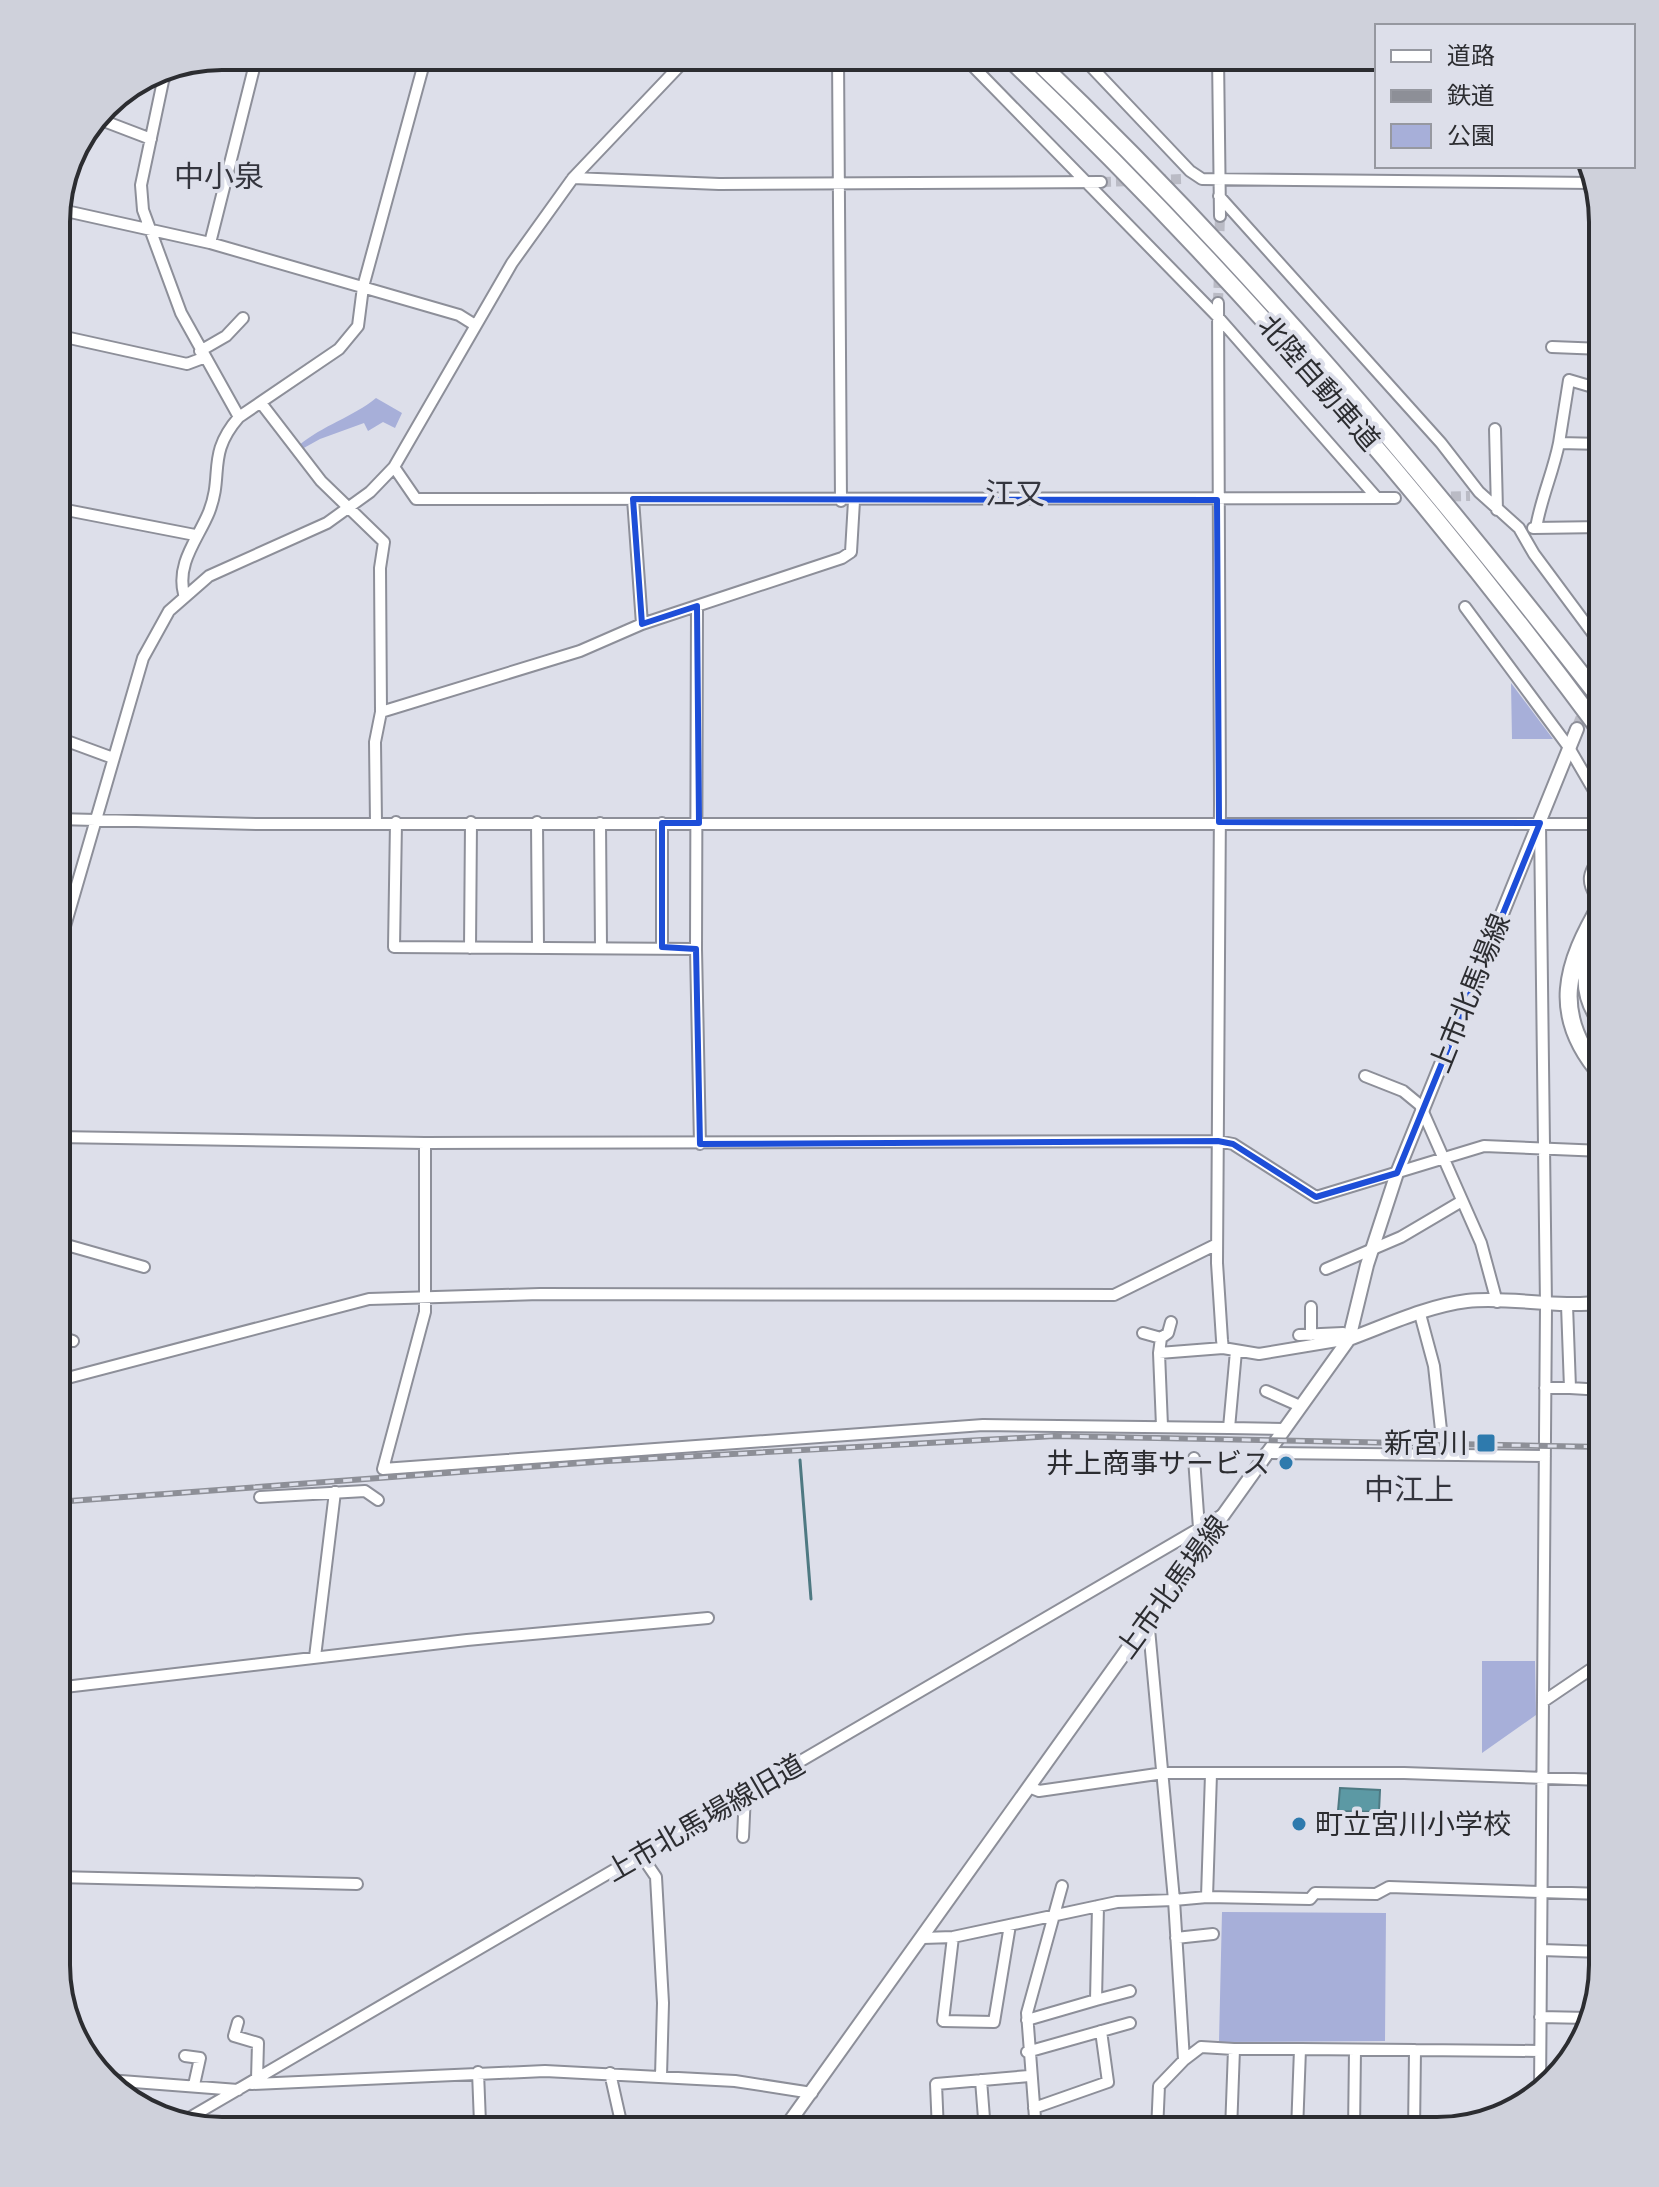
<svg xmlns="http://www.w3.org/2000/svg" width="1659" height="2187" font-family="Arial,'Noto Sans JP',sans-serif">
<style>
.green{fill:#a7afd9}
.water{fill:#5c99a4;stroke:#4e7982;stroke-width:2}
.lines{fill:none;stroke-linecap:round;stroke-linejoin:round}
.stream{stroke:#4e7982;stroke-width:3}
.minor-tunnel{stroke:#babbc5;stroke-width:10;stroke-dasharray:10 5;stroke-linecap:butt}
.major-tunnel{stroke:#babbc5;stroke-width:12;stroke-dasharray:12 6;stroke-linecap:butt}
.minor-casing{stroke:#8d8f99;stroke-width:14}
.major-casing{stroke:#8d8f99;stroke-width:16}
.highway-casing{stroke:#8d8f99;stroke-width:20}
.minor{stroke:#fff;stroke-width:10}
.major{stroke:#fff;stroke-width:12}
.highway{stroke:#fff;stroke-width:16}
.rail-casing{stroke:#8d8f97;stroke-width:6}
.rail{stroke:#dddfea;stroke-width:3;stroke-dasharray:9;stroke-linecap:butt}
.marked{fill:none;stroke:#1d4ed8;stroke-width:6;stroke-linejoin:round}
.poi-dot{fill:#2e7aad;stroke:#dddfea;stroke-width:3}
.labels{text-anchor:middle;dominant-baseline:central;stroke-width:8;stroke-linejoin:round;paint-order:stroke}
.street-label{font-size:28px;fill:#2c2d31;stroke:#dddfea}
.poi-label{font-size:28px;fill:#2c2d31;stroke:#dddfea;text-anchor:end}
.neighbourhood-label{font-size:30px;fill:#34353e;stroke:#dddfea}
.rim{fill:none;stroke:#2c2d31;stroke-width:4}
</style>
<rect width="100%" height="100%" fill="#dddfea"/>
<!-- green -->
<path class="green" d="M376,398L402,413L395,428L383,422L368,431L364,423L320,439L302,449L298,446C323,425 353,417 376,398Z
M1511,683L1553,739H1512Z
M1482,1661H1535L1536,1715L1482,1753Z
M1222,1912L1386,1913L1385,2041L1219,2042Z"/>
<!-- water -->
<path class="water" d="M1340,1788L1380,1790L1379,1812L1338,1811Z"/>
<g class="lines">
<!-- stream -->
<path class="stream" d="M800,1460L811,1599"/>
<!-- minor-tunnel -->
<path class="minor-tunnel" d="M1156,180L1182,179
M1101,182L1132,181
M1219,246L1220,216
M1218,303L1219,270
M1436,497L1470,496"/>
<!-- major-tunnel -->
<path class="major-tunnel" d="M1577,729L1601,671"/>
<!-- minor casing -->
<g class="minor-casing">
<path id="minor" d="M665,56L677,67
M838,56L841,501
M963,56L1218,317L1377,498
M1081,56L1190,171L1202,179L1591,183
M1218,56L1220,216
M170,66L163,81L141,185L143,210L181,313L239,417
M96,118L151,139
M573,178L719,184L1101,182
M1219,196L1441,443L1479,492L1519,528L1534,554L1603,647
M57,209L210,243L459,315L475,325
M56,227L75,146
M210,243L257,56
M1218,303L1220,803L1217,1263L1222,1340L1223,1348L1259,1354L1349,1339
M56,335L187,364L203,358
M1552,347L1603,349
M200,351L226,336L243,318
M261,403L321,481L384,542L380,568L381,712L375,742L376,823
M1495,429L1497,510
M1603,444L1559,443L1569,380L1603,390
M394,467L416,499L1395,498
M633,499L642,624
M56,508L195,535
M1533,528L1603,527
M1536,528C1541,498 1553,473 1559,443
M184,594C176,563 198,539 209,512C224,474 206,455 239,417L339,349L358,326L363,287L426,56
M697,606L696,949L700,1144
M1465,607L1568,746L1603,806
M381,712L580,651L642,624L842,558L851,552L854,501
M56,737L113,758
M56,819L257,824H1603
M396,822L394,947L696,949
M537,822L538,948
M600,823L601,947
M662,823V947
M1596,896C1582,875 1595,868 1603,849
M470,948L471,822
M56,957L143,658L169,611L209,576L327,523L370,492L394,467L512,263L573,178L689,56
M1365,1076L1403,1091L1420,1105L1481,1243L1497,1302
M56,1137L425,1143L1218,1141L1233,1144L1316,1197L1484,1146L1603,1151
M425,1143V1312L383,1469L983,1425L1229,1428
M56,1242L144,1267
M1326,1269L1401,1237L1462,1201
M1311,1307V1335
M1420,1314L1434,1366L1441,1430
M1143,1333L1161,1338L1159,1353L1223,1348
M1299,1335L1343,1333L1349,1339
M56,1336L73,1341
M1161,1338L1168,1333L1171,1322
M1236,1351L1229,1428L1284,1429
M1159,1353L1162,1426
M56,1381L369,1299L540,1294L1114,1295L1217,1244
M1545,1388H1570L1567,1305
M1570,1388L1603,1390
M1266,1391L1300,1406
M1266,1453L1545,1456
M1194,1458L1199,1528
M260,1497L365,1491L378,1500
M315,1657L335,1492
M56,1688L467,1640L708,1618
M1544,1701L1603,1661
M1029,1787L1039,1791L1164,1773H1404L1603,1780
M743,1837L745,1794
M641,1855L656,1877L663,2003L661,2076
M56,1877L357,1884
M1207,1897L1310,1899L1315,1893L1376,1894L1389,1887L1603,1894
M1098,1906L1096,2000L1130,1991
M953,1937L943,2021L994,2022L1010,1925
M923,1938L953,1937L1117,1902L1174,1900L1148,1618
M1176,1938L1213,1934
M1541,1950L1603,1952
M1540,2017L1589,2018
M1027,2020L1096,2000
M238,2022L234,2036L258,2043L257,2079
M1234,2049H1300L1297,2131
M1300,2049L1415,2050
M1027,2052L1130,2023
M185,2056L200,2058L194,2085
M1184,2060L1201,2047L1234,2049L1231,2131
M610,2073L623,2131
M108,2080L238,2090
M981,2080L985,2131
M252,2084L545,2071L735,2081L812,2093
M1540,2092L1546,1306L1540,823
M1034,2108L1108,2082L1101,2031
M184,2121L1222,1515
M460,2131L480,2123L478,2072
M655,2131L657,2130
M938,2131L936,2084L1029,2076
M1036,2131L1027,2013L1062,1886
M1157,2131L1159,2086L1184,2060L1174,1900L1207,1897L1211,1774
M1354,2131L1355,2050
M1414,2131L1415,2050L1540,2051"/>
</g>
<!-- major casing -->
<g class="major-casing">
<path id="major" d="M1601,671L1603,667
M1349,1339C1387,1325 1427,1306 1467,1301C1512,1296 1557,1309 1603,1302
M783,2131L1349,1339L1367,1265L1397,1173L1577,729"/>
</g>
<!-- highway casing -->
<g class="highway-casing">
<path id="highway" d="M1007,56C1225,265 1424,492 1603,734
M1032,56C1241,255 1427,475 1603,702
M1603,1024C1581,995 1581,961 1603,933
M1603,1076C1549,1015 1566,964 1603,902"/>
</g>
<!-- minor -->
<use href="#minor" class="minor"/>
<!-- major -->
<use href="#major" class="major"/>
<!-- highway -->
<use href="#highway" class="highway"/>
<!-- rail casing -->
<g class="rail-casing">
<path id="rail" d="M56,1502L608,1461L1054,1436L1603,1447"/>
</g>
<!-- rail -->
<use href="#rail" class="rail"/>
</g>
<!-- marked area -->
<path class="marked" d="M633,499L1217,500L1219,822L1540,823L1397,1173L1316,1197L1233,1144L1218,1141L700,1144L696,949L662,947V823H699L697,606L642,624Z"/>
<!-- markers -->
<g class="poi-dot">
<rect x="1476" y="1433" width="20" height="20" rx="4"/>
<circle cx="1286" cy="1463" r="8"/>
<circle cx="1299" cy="1824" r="8"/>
</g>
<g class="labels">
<!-- street labels -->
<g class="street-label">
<text transform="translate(1319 383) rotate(49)">北陸自動車道</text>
<text transform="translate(1470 993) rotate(-68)">上市北馬場線</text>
<text transform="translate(1172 1587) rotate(-54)">上市北馬場線</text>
<text transform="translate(705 1818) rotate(-30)">上市北馬場線旧道</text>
</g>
<!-- poi labels -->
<g class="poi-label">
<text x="1468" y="1443">新宮川</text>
<text x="1270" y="1463">井上商事サービス</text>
<text x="1315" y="1824" text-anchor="start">町立宮川小学校</text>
</g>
<!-- neighbourhood labels -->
<g class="neighbourhood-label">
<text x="219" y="176">中小泉</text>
<text x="1015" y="493">江又</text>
<text x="1409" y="1489">中江上</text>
</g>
</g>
<!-- crop -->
<path d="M0 0H1659V2187H0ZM222 70H1437A152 152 0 0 1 1589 222V1965A152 152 0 0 1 1437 2117H222A152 152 0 0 1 70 1965V222A152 152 0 0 1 222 70Z" fill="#cfd1db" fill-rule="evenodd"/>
<path class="rim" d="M222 70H1437A152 152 0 0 1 1589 222V1965A152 152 0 0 1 1437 2117H222A152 152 0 0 1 70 1965V222A152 152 0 0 1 222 70Z"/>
<!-- legend -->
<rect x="1375" y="24" width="260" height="144" fill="#dddfea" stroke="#9698a0" stroke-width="2"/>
<rect x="1391" y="50" width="40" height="12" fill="#ffffff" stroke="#9698a0" stroke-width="2"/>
<text x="1447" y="64" font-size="24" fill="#2c2d31">道路</text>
<rect x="1391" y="90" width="40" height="12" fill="#8d8f97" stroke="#9698a0" stroke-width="2"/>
<text x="1447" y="104" font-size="24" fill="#2c2d31">鉄道</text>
<rect x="1391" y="124" width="40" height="24" fill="#a7afd9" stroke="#9698a0" stroke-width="2"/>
<text x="1447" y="144" font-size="24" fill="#2c2d31">公園</text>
</svg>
